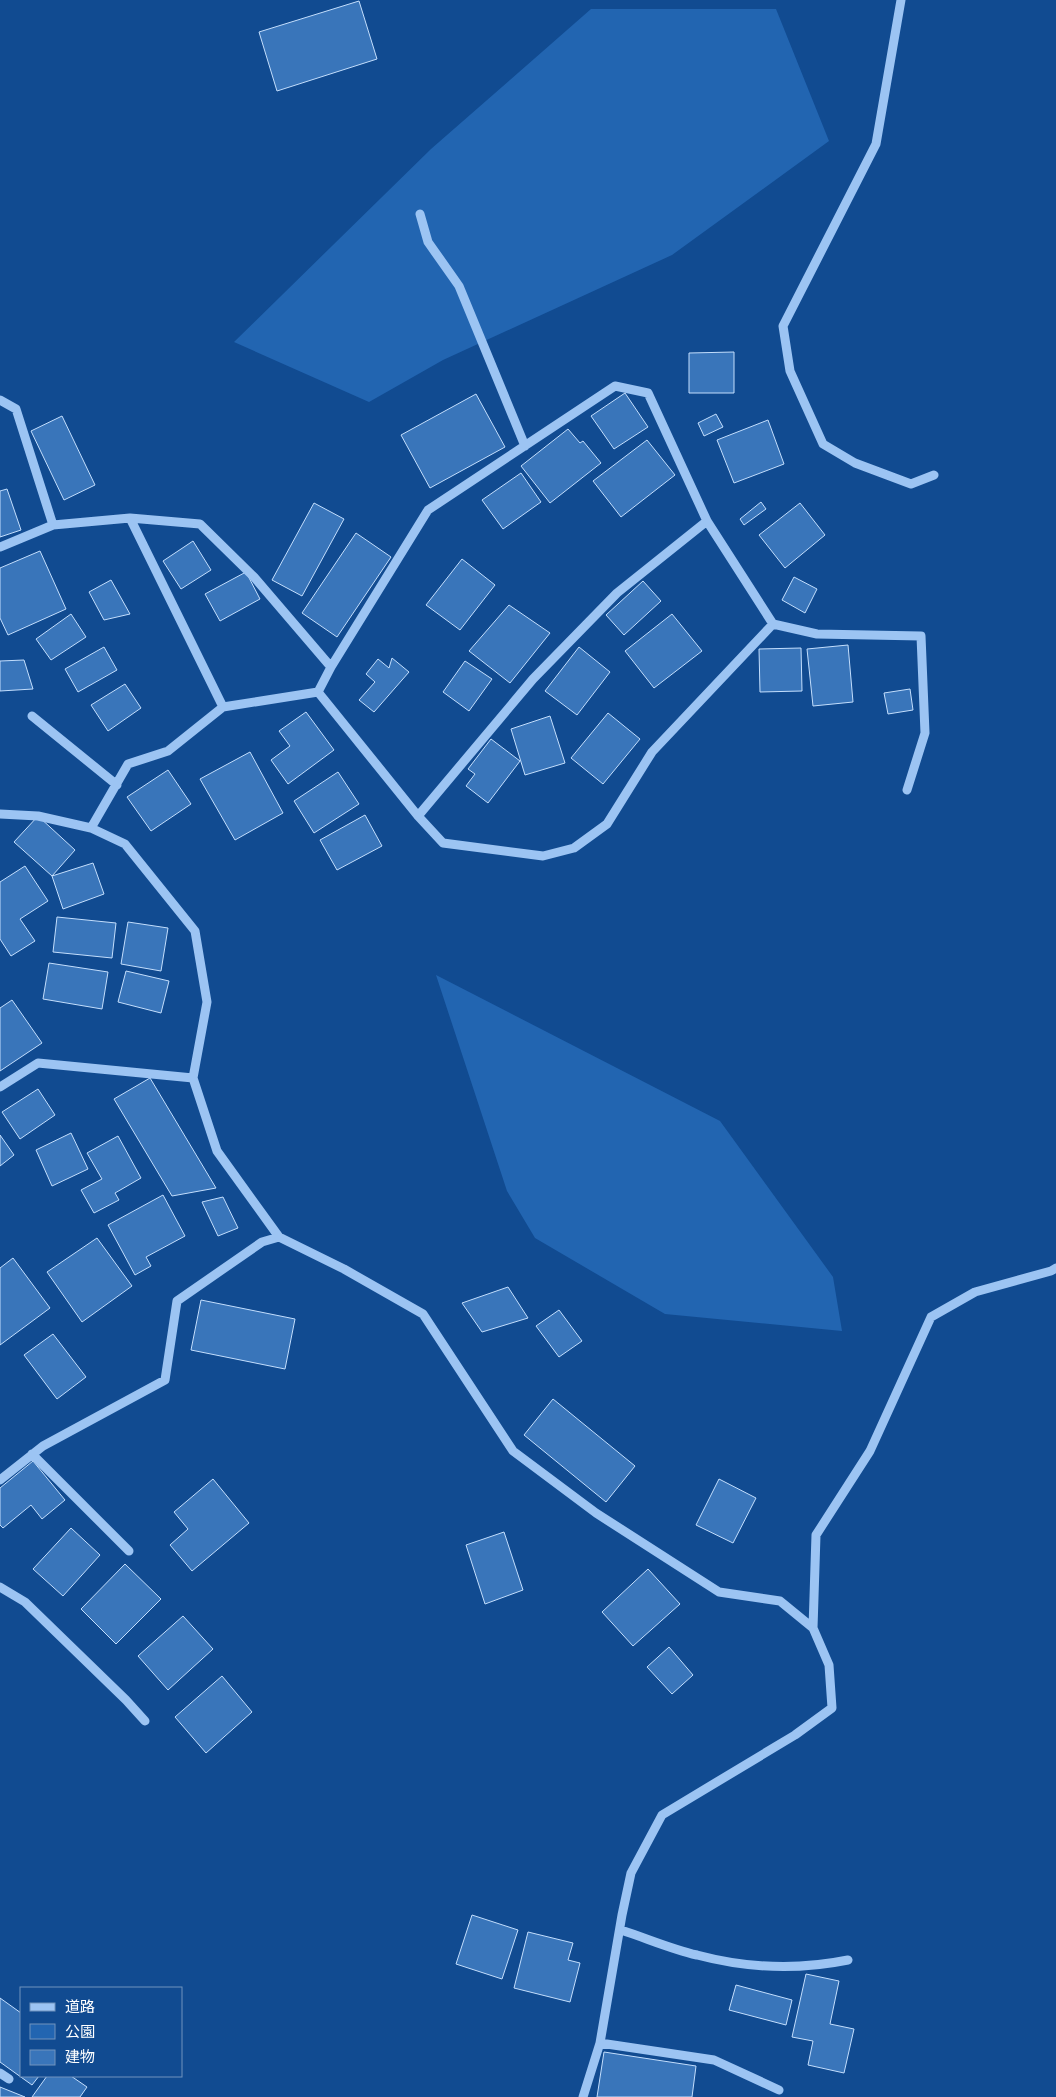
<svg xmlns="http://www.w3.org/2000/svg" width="1056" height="2097" font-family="'Roboto Condensed','Noto Sans JP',sans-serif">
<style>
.green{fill:#2265b1}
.building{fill:#3975ba;stroke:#c3defd}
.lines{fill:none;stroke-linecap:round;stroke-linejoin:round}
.minor{stroke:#9cc4f3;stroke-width:9}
</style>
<rect width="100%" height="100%" fill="#114b91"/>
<!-- green -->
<path class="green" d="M591,9H776L829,141L672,255L443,360L369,402L234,342L431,149Z
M436,975L720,1121L833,1277L842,1331L665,1314L535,1238L507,1191Z"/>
<!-- building -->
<path class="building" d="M359,1L377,59L277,91L259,32Z
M734,352V393H689V353Z
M625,393L648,427L614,449L591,416Z
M476,394L505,447L430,488L401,435Z
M716,414L723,427L704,436L698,423Z
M62,416L95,485L64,500L31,431Z
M768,420L784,464L734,483L717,440Z
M568,429L580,443L583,441L601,463L550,503L521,466Z
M647,440L675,475L621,517L593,481Z
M521,473L541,502L503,529L482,500Z
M7,489L21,530L0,537V491Z
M761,502L766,509L744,525L740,519Z
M314,503L344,519L302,596L272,580Z
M800,503L825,535L785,568L759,535Z
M356,533L391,557L337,637L302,613Z
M193,541L211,570L181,589L163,561Z
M40,551L66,609L8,635L0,618V568Z
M462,559L495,585L460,630L426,605Z
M246,572L260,599L220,621L205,594Z
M794,577L817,589L805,613L782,600Z
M111,580L130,614L104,620L89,592Z
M643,581L661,601L624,635L606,615Z
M509,605L550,633L510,683L469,651Z
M71,614L86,637L51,660L36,639Z
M672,614L702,651L654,688L625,651Z
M848,645L853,702L813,706L807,649Z
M104,647L117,670L78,692L65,669Z
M579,647L610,672L577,715L545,691Z
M801,648L802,691L760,692L759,649Z
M392,658L409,672L374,712L359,700L375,682L366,674L378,659L389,668Z
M24,660L33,689L0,691V661Z
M465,661L492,679L469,711L443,692Z
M125,684L141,708L108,731L91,705Z
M910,689L913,710L888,714L884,693Z
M306,712L334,750L288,784L271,760L290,746L279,731Z
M608,713L640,739L603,784L571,758Z
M550,716L565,763L525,775L511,729Z
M491,739L520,761L488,803L466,786L475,774L468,769Z
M250,752L283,813L235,840L200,779Z
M168,770L191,804L151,831L127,797Z
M338,772L359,804L314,833L294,801Z
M365,815L382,846L337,870L320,840Z
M38,816L75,850L52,876L14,842Z
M93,863L104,894L63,909L52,876Z
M25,866L48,901L20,919L35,941L11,956L0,939V882Z
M57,917L116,923L112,958L53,952Z
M128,922L168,928L161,971L121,964Z
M49,963L108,972L102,1009L43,999Z
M126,971L169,981L161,1013L118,1002Z
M12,1000L42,1043L0,1071V1008Z
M150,1078L216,1188L172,1196L114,1099Z
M38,1089L55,1115L20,1139L2,1112Z
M71,1133L88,1169L52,1186L36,1150Z
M0,1135L14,1155L0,1166Z
M118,1136L141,1178L115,1193L119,1200L94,1213L81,1190L102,1179L87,1153Z
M163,1195L185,1236L146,1257L151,1266L135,1275L108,1225Z
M223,1197L238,1228L218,1236L202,1202Z
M97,1238L132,1286L82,1322L47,1272Z
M13,1258L50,1308L0,1345V1268Z
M508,1287L528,1318L482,1332L462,1303Z
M201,1300L295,1319L285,1369L191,1350Z
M559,1310L582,1341L559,1357L536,1326Z
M53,1334L86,1377L57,1399L24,1355Z
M553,1399L635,1466L606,1502L524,1435Z
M33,1461L65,1500L42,1519L31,1505L3,1528L0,1525V1488Z
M213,1479L249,1523L192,1571L170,1545L188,1529L174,1512Z
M719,1479L756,1498L733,1543L696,1525Z
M71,1528L100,1555L63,1596L33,1569Z
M504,1532L523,1590L485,1604L466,1545Z
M125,1564L161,1599L116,1644L81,1609Z
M648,1569L680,1604L633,1646L602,1612Z
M183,1616L213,1649L168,1690L138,1656Z
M669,1647L693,1675L672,1694L647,1667Z
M222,1676L252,1712L206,1753L175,1717Z
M472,1915L518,1930L502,1979L456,1964Z
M528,1932L573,1943L568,1960L580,1963L570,2002L514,1988Z
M806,1974L839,1981L830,2024L854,2029L844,2073L808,2065L813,2041L792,2037Z
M736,1985L792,2000L786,2025L729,2010Z
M0,1998L21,2013V2076H39L32,2085L0,2062Z
M604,2052L696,2066L692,2097H597Z
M47,2076H71L87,2087L80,2097H32Z
M0,2087L25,2097H0Z"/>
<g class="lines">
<!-- minor -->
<path class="minor" d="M901,0L876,144L783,326L790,371L823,444L855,463L911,484L934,475
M420,214L428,242L459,286L525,446
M0,400L16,409L53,525
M130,518L223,707
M0,547L53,525L130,518L200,524L254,577L331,667
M773,624L817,634L921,636L925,733L907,790
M32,716L117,785
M0,814L38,816L91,828L125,844L195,931L207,1002L193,1078L217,1151L279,1237L344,1269L423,1314L513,1451L596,1513L719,1592L780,1601L813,1628L829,1665L832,1708L795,1735L662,1815L631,1873L622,1915L600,2043L583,2097
M418,816L533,679L617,593L707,521
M91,828L128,764L168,751L223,707L318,692L331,667L428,510L615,386L648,393L707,521L773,624L652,752L607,824L574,848L543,856L443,843L418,816L318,692
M0,1087L38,1063L193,1078
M32,1454L129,1551
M0,1480L43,1446L165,1380L177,1301L262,1242L279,1237
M0,1587L25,1602L126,1700L145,1721
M813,1628L816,1535L870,1451L931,1317L975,1292L1051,1271L1056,1268
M621,1930C646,1938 671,1949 697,1955C746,1968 799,1970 848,1960
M600,2043L714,2060L779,2090
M0,2073L9,2079"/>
</g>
<!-- legend -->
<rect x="20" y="1987" width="162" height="90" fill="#114b91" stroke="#7093bd"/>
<rect x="30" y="2003" width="25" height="8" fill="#9cc4f3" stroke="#7093bd"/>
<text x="65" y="2012" font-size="15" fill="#ffffff">道路</text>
<rect x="30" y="2024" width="25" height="15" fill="#2265b1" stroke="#7093bd"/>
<text x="65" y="2037" font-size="15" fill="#ffffff">公園</text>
<rect x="30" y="2050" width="25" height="15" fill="#3975ba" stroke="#7093bd"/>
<text x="65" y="2062" font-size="15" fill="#ffffff">建物</text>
</svg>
